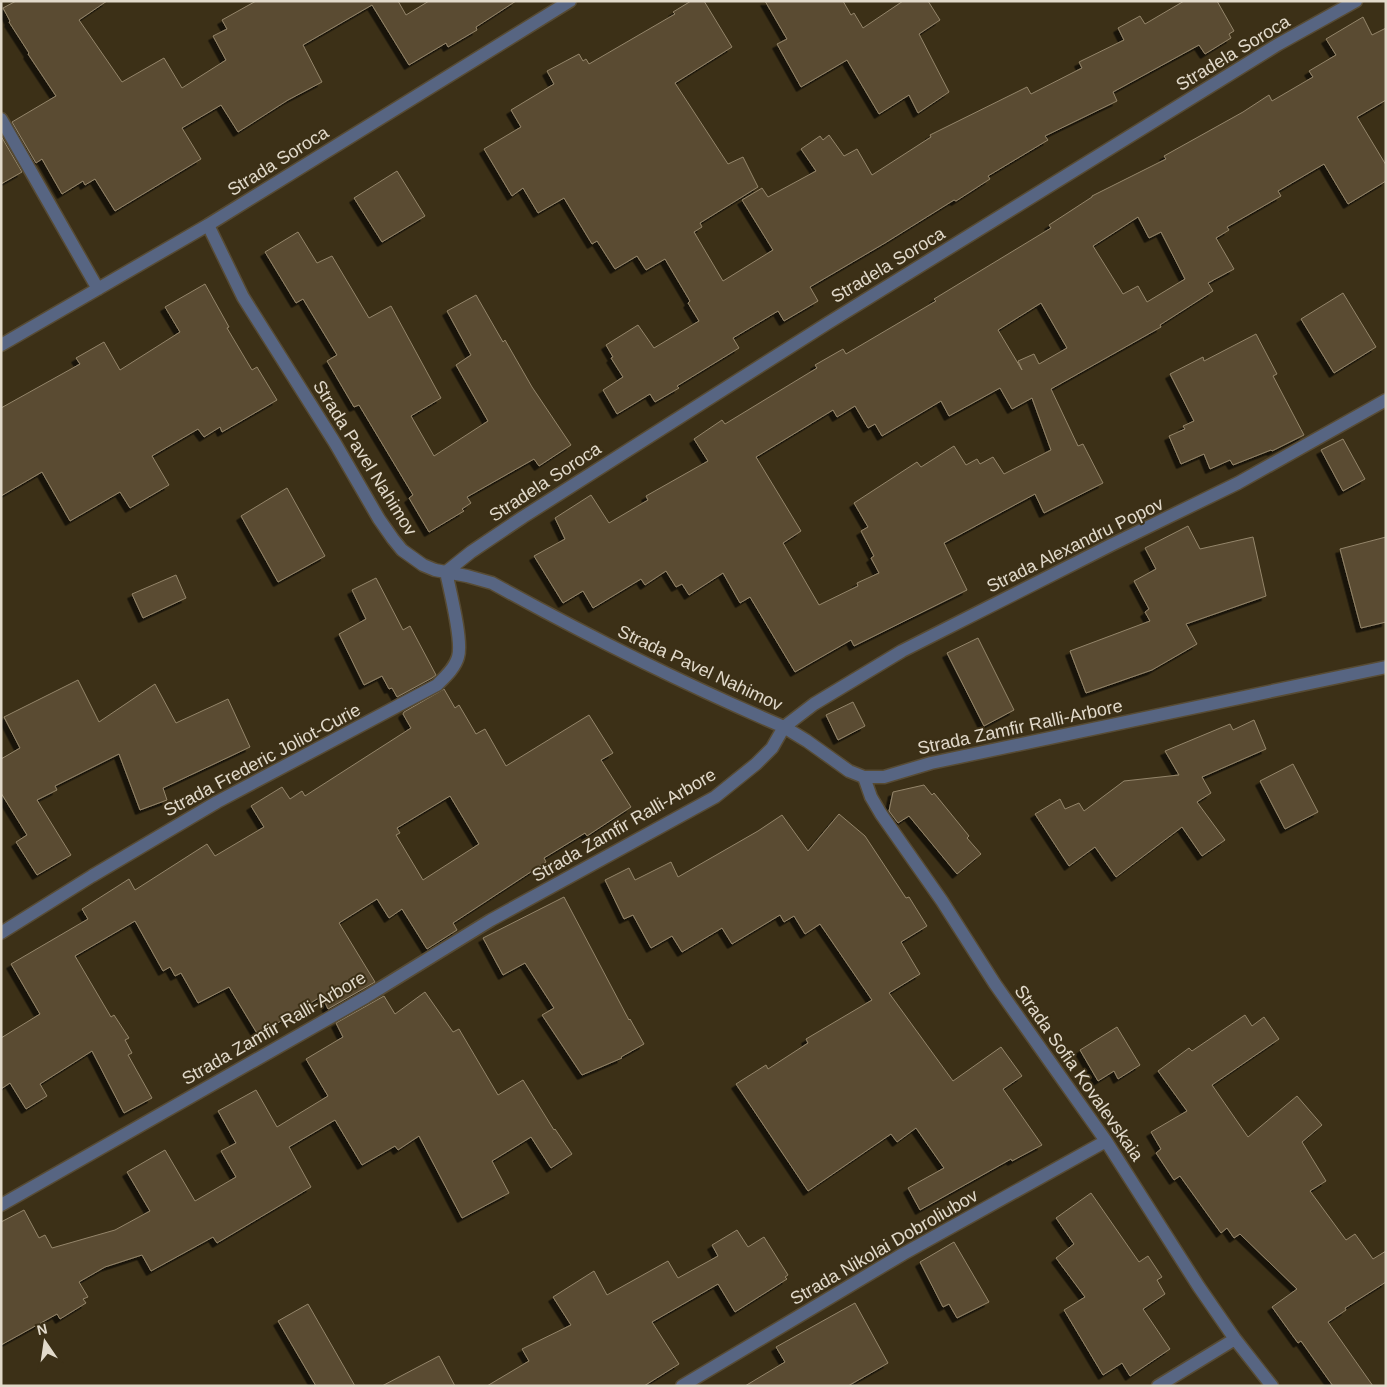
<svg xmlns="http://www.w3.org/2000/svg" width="1387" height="1387" font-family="Arial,sans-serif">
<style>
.building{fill:#5a4c33;stroke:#94856a;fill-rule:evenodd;filter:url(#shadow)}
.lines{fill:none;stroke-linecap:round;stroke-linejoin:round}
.minor-casing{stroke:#574b34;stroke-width:15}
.minor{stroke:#576582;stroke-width:12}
.labels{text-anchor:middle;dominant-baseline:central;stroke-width:4;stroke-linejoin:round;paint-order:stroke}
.street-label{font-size:18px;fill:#e2dacb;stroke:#3c3017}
</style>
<defs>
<filter id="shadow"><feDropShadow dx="-4.5" dy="4.5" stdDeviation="0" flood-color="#0009"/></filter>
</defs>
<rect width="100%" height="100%" fill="#3c3017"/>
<!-- building -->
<path class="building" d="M16,1H107L79,20L122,82L164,58L182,88L226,60L213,36L227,29L222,20L256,1H398L406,15L429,1H516L476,27L477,30L448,47L446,43L409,65L372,5L303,45L322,82L288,100L238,132L221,105L182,128L201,159L115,211L95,179L85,185L83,181L62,194L42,159L36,163L12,122L56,96L28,54L29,53L9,22L10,21L3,8Z
M691,1H704L732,47L675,83L728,164L743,157L758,187L700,223L702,227L694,232L723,281L773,250L742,200L762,188L768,197L816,171L801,149L820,136L823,140L829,135L844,156L857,149L872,175L931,137L930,135L1027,87L1031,94L1082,68L1079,62L1124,40L1118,28L1140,16L1145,24L1184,1H1217L1234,31L1229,34L1231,38L1205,54L1199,45L1113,92L1117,101L1045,136L1048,140L988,176L990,179L956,201L954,200L885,243L810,287L818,301L784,321L778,311L733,338L739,348L677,386L679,388L655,402L650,394L617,414L603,390L623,377L611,358L613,357L606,345L638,325L654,348L699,321L688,303L690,301L665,259L646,270L637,256L615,269L597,241L592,244L564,198L538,213L523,188L512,196L484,149L521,127L511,110L554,84L547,71L579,54L583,61L586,59L589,64L675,14L673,12Z
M765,1H843L851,15L854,13L863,28L903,1H928L940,20L919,34L949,92L918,113L909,95L879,114L847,60L801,87L777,44L787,39Z
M1363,17L1372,35L1386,28V100L1357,117L1386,165V181L1348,204L1324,164L1278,191L1281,196L1227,227L1229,230L1216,238L1234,269L1208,283L1213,291L1160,325L1161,327L1051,389L1078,446L1083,444L1103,483L1044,513L1035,494L944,543L967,590L854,646L851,640L795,672L750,597L740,603L723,573L689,595L682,584L676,587L666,571L645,585L641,579L593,608L583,591L563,603L534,556L565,539L555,518L591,495L609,523L648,500L646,496L708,461L694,439L722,420L725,424L817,368L815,365L843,349L846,354L936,301L934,299L1051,228L1049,225L1092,197V196L1166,159L1164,156L1243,112L1269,95L1272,101L1313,77L1309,71L1336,55L1326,39ZM1138,217L1149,238L1161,232L1185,279L1147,302L1138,286L1123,294L1093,246ZM1041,303L1067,348L1039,364L1034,354L1018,361L1022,370L998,330ZM1000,388L1012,409L1032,398L1051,450L1004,474L993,457L980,464L977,459L966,465L954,446L921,467L917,462L854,503L868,527L861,531L874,556L871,558L879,573L857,583L858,586L819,605L783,543L801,531L756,457L833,410L837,417L855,406L868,428L875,424L882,436L941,401L949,416Z
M1,136L22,172L1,184Z
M397,171L425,216L382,242L354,198Z
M298,232L317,263L332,256L369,318L391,306L441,398L411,416L434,456L488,421L456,365L471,355L447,311L476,295L503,342L505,340L532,387L571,445L539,466L534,459L467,497L471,503L462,509L464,511L429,532L409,498L413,495L359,405L354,407L327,361L337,355L303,299L296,303L265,252Z
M205,284L229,327L227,328L252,370L257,367L277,400L222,432L220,427L204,437L198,429L152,456L169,485L130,508L120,492L70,521L42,472L1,496V408L80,364L76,358L104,342L120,370L180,332L165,307Z
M1343,293L1376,347L1334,373L1301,319Z
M1256,334L1277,374L1273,376L1304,435L1272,451L1271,450L1233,465L1230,460L1210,469L1204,454L1181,464L1169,436L1185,429L1183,426L1194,421L1170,374L1203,357L1204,361Z
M1343,439L1365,479L1343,491L1321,450Z
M287,488L325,556L278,582L241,516Z
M1188,526L1200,549L1253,537L1266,596L1186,624L1197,644L1152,670L1086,693L1070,651L1150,621L1145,612L1149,609L1134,581L1156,569L1145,548Z
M1386,537V622L1361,628L1340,549Z
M176,575L186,598L143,618L132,594Z
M376,578L403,630L410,626L436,675L432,678L397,697L392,688L389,689L382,676L364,685L339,634L366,619L352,590Z
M978,638L1014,710L984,726L947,653Z
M78,680L99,722L155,684L176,723L228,699L250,747L163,788L167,800L140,810L119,754L55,786L57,790L37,800L71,855L37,875L16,842L27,835L1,793V759L20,748L4,717Z
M444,689L455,708L459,705L476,734L485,729L506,766L589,715L613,753L601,760L631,807L587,836L585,833L544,858L546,862L453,923L457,930L427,949L402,909L389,918L377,899L339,923L375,982L328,1009L322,996L258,1035L229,987L198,1003L181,973L175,976L170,967L163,971L135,921L75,956L111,1017L114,1015L129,1038L125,1040L132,1053L128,1055L152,1098L124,1113L92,1051L40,1084L47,1096L26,1109L10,1083L1,1089V1038L40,1014L11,964L88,919L82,909L129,879L135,890L207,844L215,856L264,827L251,806L282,787L290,799L302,791L305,796L411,728L403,714L404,712ZM450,796L479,844L423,880L396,835L400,833L397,828Z
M853,702L865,726L838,740L826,715Z
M1254,720L1266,749L1202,777L1211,793L1197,802L1225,840L1202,856L1182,827L1116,877L1095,847L1069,866L1035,814L1060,799L1065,809L1079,803L1084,811L1124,781L1179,775L1165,751L1230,724L1233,730Z
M1293,764L1318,812L1285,829L1260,781Z
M924,785L932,795L934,793L969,836L967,838L981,854L957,874L909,816L898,823L889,811L893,792Z
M839,814L865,836L906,898L909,897L927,926L901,942L920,974L889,993L953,1081L1001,1047L1022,1076L1003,1089L1042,1145L1012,1161L1011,1159L920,1210L908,1188L944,1168L916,1128L897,1142L891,1134L808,1191L736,1084L766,1065L768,1069L808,1043L806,1039L872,1000L820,924L805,934L794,916L784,922L780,915L732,944L722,928L682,952L672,936L651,948L633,915L624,919L605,880L629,868L635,880L671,862L678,877L758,831L782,815L808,851Z
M564,897L629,1020L630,1019L644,1044L621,1057L622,1058L582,1075L542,1015L554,1008L525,963L503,975L483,938Z
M425,992L453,1032L459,1029L498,1095L523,1080L554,1130L555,1129L572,1154L551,1168L531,1137L492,1161L509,1193L462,1218L419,1136L398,1150L395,1146L362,1165L335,1120L289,1147L311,1187L217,1243L213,1237L151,1271L142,1255L105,1267L79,1282L88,1297L83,1299L86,1303L60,1319L57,1314L1,1345V1222L24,1210L39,1238L45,1235L52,1248L115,1230L150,1211L127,1172L165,1150L195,1201L236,1177L221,1151L236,1143L218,1111L256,1090L277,1127L328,1096L306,1059L343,1037L336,1023L384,996L395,1014Z
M1245,1015L1252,1026L1264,1017L1279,1039L1212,1085L1248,1137L1297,1096L1322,1125L1302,1142L1326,1181L1310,1191L1346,1240L1355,1234L1373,1259L1386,1251V1282L1345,1308L1346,1310L1328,1322L1373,1386H1333L1301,1341L1298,1343L1272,1307L1297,1289L1240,1234L1234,1238L1227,1228L1221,1233L1180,1176L1174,1180L1156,1153L1161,1149L1151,1132L1187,1111L1158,1071L1189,1048L1192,1051Z
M1117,1027L1140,1065L1118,1079L1114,1071L1098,1081L1080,1050Z
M1091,1193L1139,1262L1148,1256L1162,1277L1157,1280L1165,1294L1143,1309L1170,1349L1130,1376L1122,1363L1103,1375L1064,1310L1085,1297L1056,1258L1074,1244L1056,1218Z
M737,1230L748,1247L764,1237L788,1275L785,1277L787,1279L735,1312L718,1284L652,1322L679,1364L644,1386H487L529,1361L522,1349L571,1325L553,1297L594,1271L607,1295L668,1261L678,1278L718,1256L712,1245Z
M954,1242L989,1302L957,1318L949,1304L943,1307L920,1262Z
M855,1303L888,1363L848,1386H745L785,1362L776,1347Z
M308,1304L355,1386H316L278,1321Z
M439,1356L455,1386H382Z"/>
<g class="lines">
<!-- minor casing -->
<g class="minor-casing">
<path id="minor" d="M1,119L98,289
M208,225L243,297L335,443L379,519L393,539L402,550L423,565L435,570L467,576L492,583C588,636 683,684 784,727L814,704L902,651L1111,545L1238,483L1386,400
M1,345L208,225L570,1
M864,777L871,797L881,814L942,901L995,984L1106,1141L1199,1287L1235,1339L1272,1386
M1,933L92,876L217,802L437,685C445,677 455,668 458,657C463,641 450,591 446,572L471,552L523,517L828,323L1277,45L1356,1
M1,1205L366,997L491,920L715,797L756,764L772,748L784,727L807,741L849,771L864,777H884L931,763L1386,667
M682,1386L903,1254L1106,1141
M1158,1386L1235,1339"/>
</g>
<!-- minor -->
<use href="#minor" class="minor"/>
</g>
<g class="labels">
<!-- street labels -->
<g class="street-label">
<text transform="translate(1233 53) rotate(-31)">Stradela Sorocа</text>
<text transform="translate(278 161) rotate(-32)">Strada Soroca</text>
<text transform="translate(888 265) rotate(-31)">Stradela Sorocа</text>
<text transform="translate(365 458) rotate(58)">Strada Pavel Nahimov</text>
<text transform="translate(545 482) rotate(-33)">Stradela Sorocа</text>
<text transform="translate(1075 545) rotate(-26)">Strada Alexandru Popov</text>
<text transform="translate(700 668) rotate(25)">Strada Pavel Nahimov</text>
<text transform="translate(1020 727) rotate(-12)">Strada Zamfir Ralli-Arbore</text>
<text transform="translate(262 760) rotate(-28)">Strada Frederic Joliot-Curie</text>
<text transform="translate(624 825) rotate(-30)">Strada Zamfir Ralli-Arbore</text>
<text transform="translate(274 1028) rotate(-30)">Strada Zamfir Ralli-Arbore</text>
<text transform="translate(1079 1073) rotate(55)">Strada Sofia Kovalevskaia</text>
<text transform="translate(884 1247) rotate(-30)">Strada Nikolai Dobroliubov</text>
</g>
</g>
<!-- border -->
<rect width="1387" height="1387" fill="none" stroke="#e2dacb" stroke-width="5"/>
<!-- north arrow -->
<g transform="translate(45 1342) rotate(347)" stroke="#3c3017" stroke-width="4" paint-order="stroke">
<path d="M0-4L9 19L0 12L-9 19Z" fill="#e2dacb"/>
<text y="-8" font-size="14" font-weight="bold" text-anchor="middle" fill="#e2dacb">N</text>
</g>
</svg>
